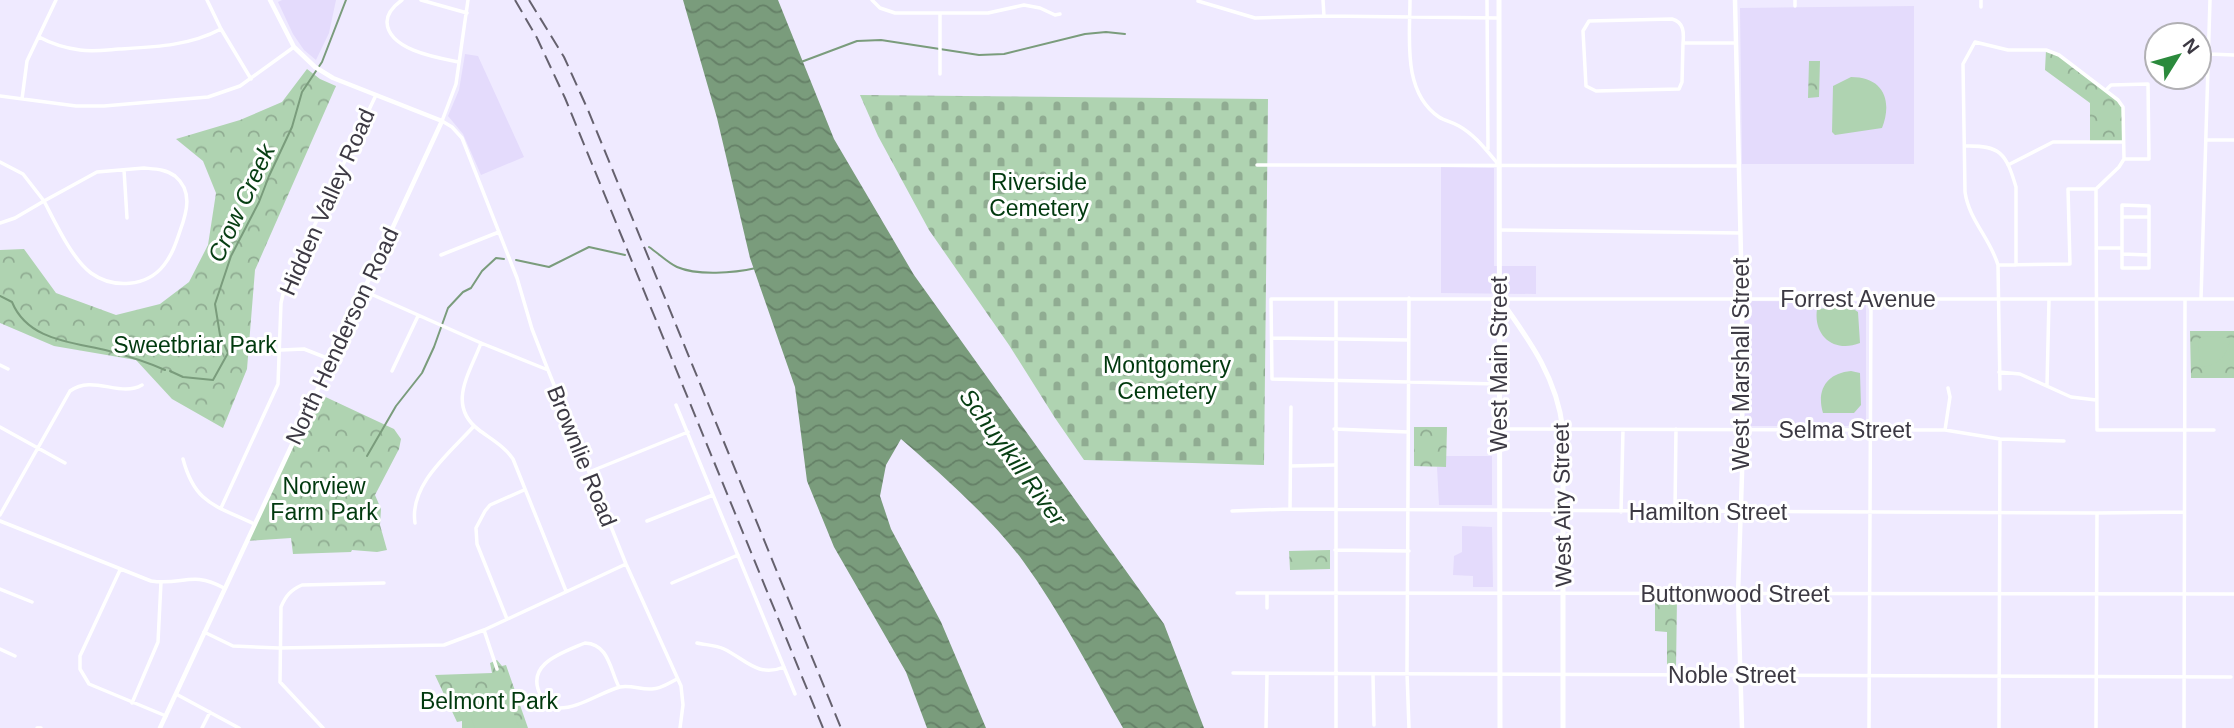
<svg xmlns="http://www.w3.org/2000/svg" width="2234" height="728" font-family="Arial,sans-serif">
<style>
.built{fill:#e4dbfc}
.cemetery{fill:url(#cemetery-stones)}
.park{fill:url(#park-crowns)}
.garden{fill:#afd3b1}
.water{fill:url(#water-waves)}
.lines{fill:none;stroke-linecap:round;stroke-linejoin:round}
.stream{stroke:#7a9c7c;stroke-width:2}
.minor{stroke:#fff;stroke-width:3.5}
.tertiary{stroke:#fff;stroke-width:4.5}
.secondary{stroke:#fff;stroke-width:5}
.primary{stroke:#fff;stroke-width:5}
.rail{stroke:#65616e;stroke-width:2;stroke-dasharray:14 7;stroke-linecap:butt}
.labels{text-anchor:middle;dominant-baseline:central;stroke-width:6;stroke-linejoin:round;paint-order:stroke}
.park-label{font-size:23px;fill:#01390e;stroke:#fff}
.street-label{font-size:23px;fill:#3c3943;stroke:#fff}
.water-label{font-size:24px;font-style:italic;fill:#073e13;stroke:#fff}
</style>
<defs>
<pattern id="cemetery-stones" width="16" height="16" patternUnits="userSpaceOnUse" patternTransform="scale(1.75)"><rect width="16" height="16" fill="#afd3b1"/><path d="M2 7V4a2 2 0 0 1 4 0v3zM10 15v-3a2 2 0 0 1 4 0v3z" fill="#90ac92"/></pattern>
<pattern id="park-crowns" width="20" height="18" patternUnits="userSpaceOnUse" patternTransform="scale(1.75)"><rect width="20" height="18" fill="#afd3b1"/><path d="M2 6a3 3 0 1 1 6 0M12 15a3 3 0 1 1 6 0" fill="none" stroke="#90ac92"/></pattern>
<pattern id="water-waves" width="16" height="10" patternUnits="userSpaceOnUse" patternTransform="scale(1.75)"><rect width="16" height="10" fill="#7a9c7c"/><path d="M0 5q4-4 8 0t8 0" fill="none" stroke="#658067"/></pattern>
</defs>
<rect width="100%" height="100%" fill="#efeaff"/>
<!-- built -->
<path class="built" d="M282,0H336L329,33L316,60L304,50L293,34L278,2Z
M1914,6V164H1742L1740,8Z
M465,54L478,56L524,157L481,175L463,134L448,116L459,90Z
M1441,167L1494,168V266H1536V294L1441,293Z
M1744,301L1866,302V426H1745Z
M1446,456H1492V505H1439L1437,467H1446Z
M1462,526L1492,527L1493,587H1473V576L1453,575L1454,556L1462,552Z"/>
<!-- cemetery -->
<path class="cemetery" d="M860,95L1268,99L1264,465L1084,460L1055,418L1009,345L929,230L878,136Z"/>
<!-- park -->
<path class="park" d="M2046,50L2059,55L2118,100L2123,107V142L2090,141V103L2045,70Z
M1809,61H1820L1819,97L1808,98Z
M307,69L320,79L336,86L255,270L247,369L223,428L172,399L136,360L54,346L0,323V250L24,249L56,293L116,315L160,304L189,282L208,245L216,193L203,161L176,139L240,120L282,102Z
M2190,331H2234V378H2191Z
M317,393L394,429L401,439L399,449L375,495L381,509L380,525L387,550L377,552L352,550L351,552L293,554L291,538L246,541Z
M1414,427H1447L1446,467L1414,466Z
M1330,550V569L1290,570L1289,551Z
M1655,597L1677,598L1676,669H1667V632L1655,631Z
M497,660L502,666L506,665L528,728H462V721L457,722L435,675L492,673L490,663Z"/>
<!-- garden -->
<path class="garden" d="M1851,77C1883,77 1893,100 1882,128L1835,135L1832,132L1833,86Z
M1849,306L1858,312L1860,343C1835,353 1813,337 1817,309Z
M2203,336L2230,338C2228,356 2218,366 2200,367L2198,340Z
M1851,371L1860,373L1861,405L1854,413H1823C1816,390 1827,373 1851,371Z
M505,688L519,728H475L471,718L481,697Z"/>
<!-- water -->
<path class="water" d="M683,0H778L834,139L914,275L1164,624L1204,728H1123C1091,672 1061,613 1023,561C993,520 940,473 901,439L886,465L880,496L891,529L941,622L986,728H927L906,672L834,547L807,481L795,387L750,258L717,118Z"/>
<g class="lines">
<!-- stream -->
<path class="stream" d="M801,62L857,41L881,40L979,55L1004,54L1085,34L1106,32L1125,34
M649,247C658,253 668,263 677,267C698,276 734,273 756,268
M516,260L549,267L589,247L625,255
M0,296L12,302C28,341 73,342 109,351C128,356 147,362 165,370
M170,371L183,377L213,380L228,353L220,335L215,304L231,256L259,202L269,176L292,127L302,92L322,62L346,0
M367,456L396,406L422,373L434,347L448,308L463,292L471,288L482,271L496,258L504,259"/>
<!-- minor -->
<path class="minor" d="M207,0L221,29L251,79
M402,0C395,5 387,12 387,22C388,50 438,58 459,62
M421,0L467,13
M468,0L456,84L442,121L452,127L462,138L517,278L532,329L548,370
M872,0L880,8L895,13H988L1024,5L1040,8L1055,15L1060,14
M1323,0L1324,16
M1410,0C1410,38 1402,92 1439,117C1445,121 1452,122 1459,126C1475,135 1486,150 1498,164
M1487,0L1488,149
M1795,0V6
M1981,0V7
M1198,1L1255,18L1324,16L1498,18
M940,14V74
M39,37C52,44 65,48 80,50C93,52 106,50 119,49C154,47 189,46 221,29
M1683,43L1682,82L1679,89L1596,91L1586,86L1583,31L1589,21L1672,19C1684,22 1684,33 1683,43H1736
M2209,54L2234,55
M2106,90L2111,85L2148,84L2149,159H2124
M0,96L76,106H104L208,97L240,86L294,47
M22,99L27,61L56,0
M2206,140H2234
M1965,146C2000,145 2006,153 2016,187V265
M0,162L23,174L44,201L15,218L0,223
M1257,165L1738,166
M2008,165L2053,142H2123
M144,168C154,169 166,169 175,176C193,191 187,212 180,231C176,243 172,255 164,265C147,287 113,289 91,273C72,259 55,222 44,201L97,172Z
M124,170L127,218
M2122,205L2149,206V268H2122Z
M2122,217H2149
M1500,230L1740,233
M2096,248H2122
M2122,254L2149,255
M441,255L499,232
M1998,265L2070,264L2068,189H2096
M364,291L481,343L548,370L626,564L681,686L683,705L680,728
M1409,298L1407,673L1409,728
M2201,299L2210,0
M1272,338L1408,340
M481,343C470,373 446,405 479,430C491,439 504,446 513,459L566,591
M281,350L304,349L332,360
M0,365L8,369
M392,371L418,316
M1999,372L2020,374L2071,397L2096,400
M1499,384L1272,379L1271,299H2234
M2047,385L2049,300
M2000,389L1998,265C1990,238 1969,220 1965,192L1963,64L1975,42L2008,50H2046L2059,55L2118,100L2123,107L2124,159L2119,167L2096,189L2097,430H2214
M676,405L795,694
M0,427L65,463
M1334,429L1408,432
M1499,429L1945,430L2000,439L2064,441
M1945,430L1950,397L1948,388
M183,459C195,504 215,505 254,524
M1291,466L1334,465
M589,472L688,432
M221,508L278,384L281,303L284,290L376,95
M1290,509L1291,407
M1232,511L1290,509L2097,513L2184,512
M1675,511L1676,429
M1621,512L1623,430
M0,515L70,391C93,374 120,398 142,385
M0,521L151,581C183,586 191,570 224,588
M647,521L713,495
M415,523C409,484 451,452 474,426
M1335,550L1409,551
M120,570L80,656V669L89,684L166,716
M672,583L738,555
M0,589L32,602
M1237,593L2234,594
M1267,608V593
M507,619L477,544L476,528L485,511L490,505L524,490
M484,630L497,669
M204,632L233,646L279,648L444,645L484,630L626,564
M697,643C705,645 716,645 724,649C745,659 758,678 784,667
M0,649L15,656
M1233,673L2231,677
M1373,675L1374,725
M619,687C610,670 609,644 585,643C562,653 524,664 541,696C545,703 551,707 558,708C578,709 601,692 620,687C632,685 641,690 652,689C661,689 669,683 677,679
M176,694L239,728
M132,703L158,642L161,582
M37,728H41
M202,728L210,712
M323,728L280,682L281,607C286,595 291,590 302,585L384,583
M1266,728L1267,674
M1336,728V300
M1869,728L1871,300
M1999,728L2000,440
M2096,728L2097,513
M2184,728L2185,300"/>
<!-- tertiary -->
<path class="tertiary" d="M1735,0L1742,299V474L1738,594L1742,728
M160,728C254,525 349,324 442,121L333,78L315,67L294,47L270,0"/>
<!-- secondary -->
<path class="secondary" d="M1500,299C1530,341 1557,378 1563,430V728"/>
<!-- primary -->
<path class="primary" d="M1499,0L1500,728"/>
<!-- rail -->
<path class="rail" d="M515,0L537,38L565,98L823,728
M529,0L564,57L588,110L841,728"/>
</g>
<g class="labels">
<!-- park labels -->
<g class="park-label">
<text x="1039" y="182">Riverside<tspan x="1039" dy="26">Cemetery</tspan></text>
<text x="195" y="345">Sweetbriar Park</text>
<text x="1167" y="365">Montgomery<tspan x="1167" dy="26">Cemetery</tspan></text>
<text x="324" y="486">Norview<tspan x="324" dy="26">Farm Park</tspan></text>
<text x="489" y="701">Belmont Park</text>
</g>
<!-- street labels -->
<g class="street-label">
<text transform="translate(327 202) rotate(-66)">Hidden Valley Road</text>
<text x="1858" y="299">Forrest Avenue</text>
<text transform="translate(342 336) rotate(-65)">North Henderson Road</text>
<text transform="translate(1499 364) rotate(-90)">West Main Street</text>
<text transform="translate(1741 364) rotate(-90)">West Marshall Street</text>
<text x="1845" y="430">Selma Street</text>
<text transform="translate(582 456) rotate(68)">Brownlie Road</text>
<text transform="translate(1562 505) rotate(-91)">West Airy Street</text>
<text x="1708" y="512">Hamilton Street</text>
<text x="1735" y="594">Buttonwood Street</text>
<text x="1732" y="675">Noble Street</text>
</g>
<!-- water labels -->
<g class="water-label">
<text transform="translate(241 203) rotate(-65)">Crow Creek</text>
<text transform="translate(1013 457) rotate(54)">Schuylkill River</text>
</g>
</g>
<!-- north arrow -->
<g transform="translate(2178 56) rotate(53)"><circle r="33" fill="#ffffff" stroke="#b1b0b4" stroke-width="2"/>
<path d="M0-5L12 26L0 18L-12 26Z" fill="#2b8a3c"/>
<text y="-10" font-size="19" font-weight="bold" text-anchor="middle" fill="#3c3943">N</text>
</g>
</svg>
